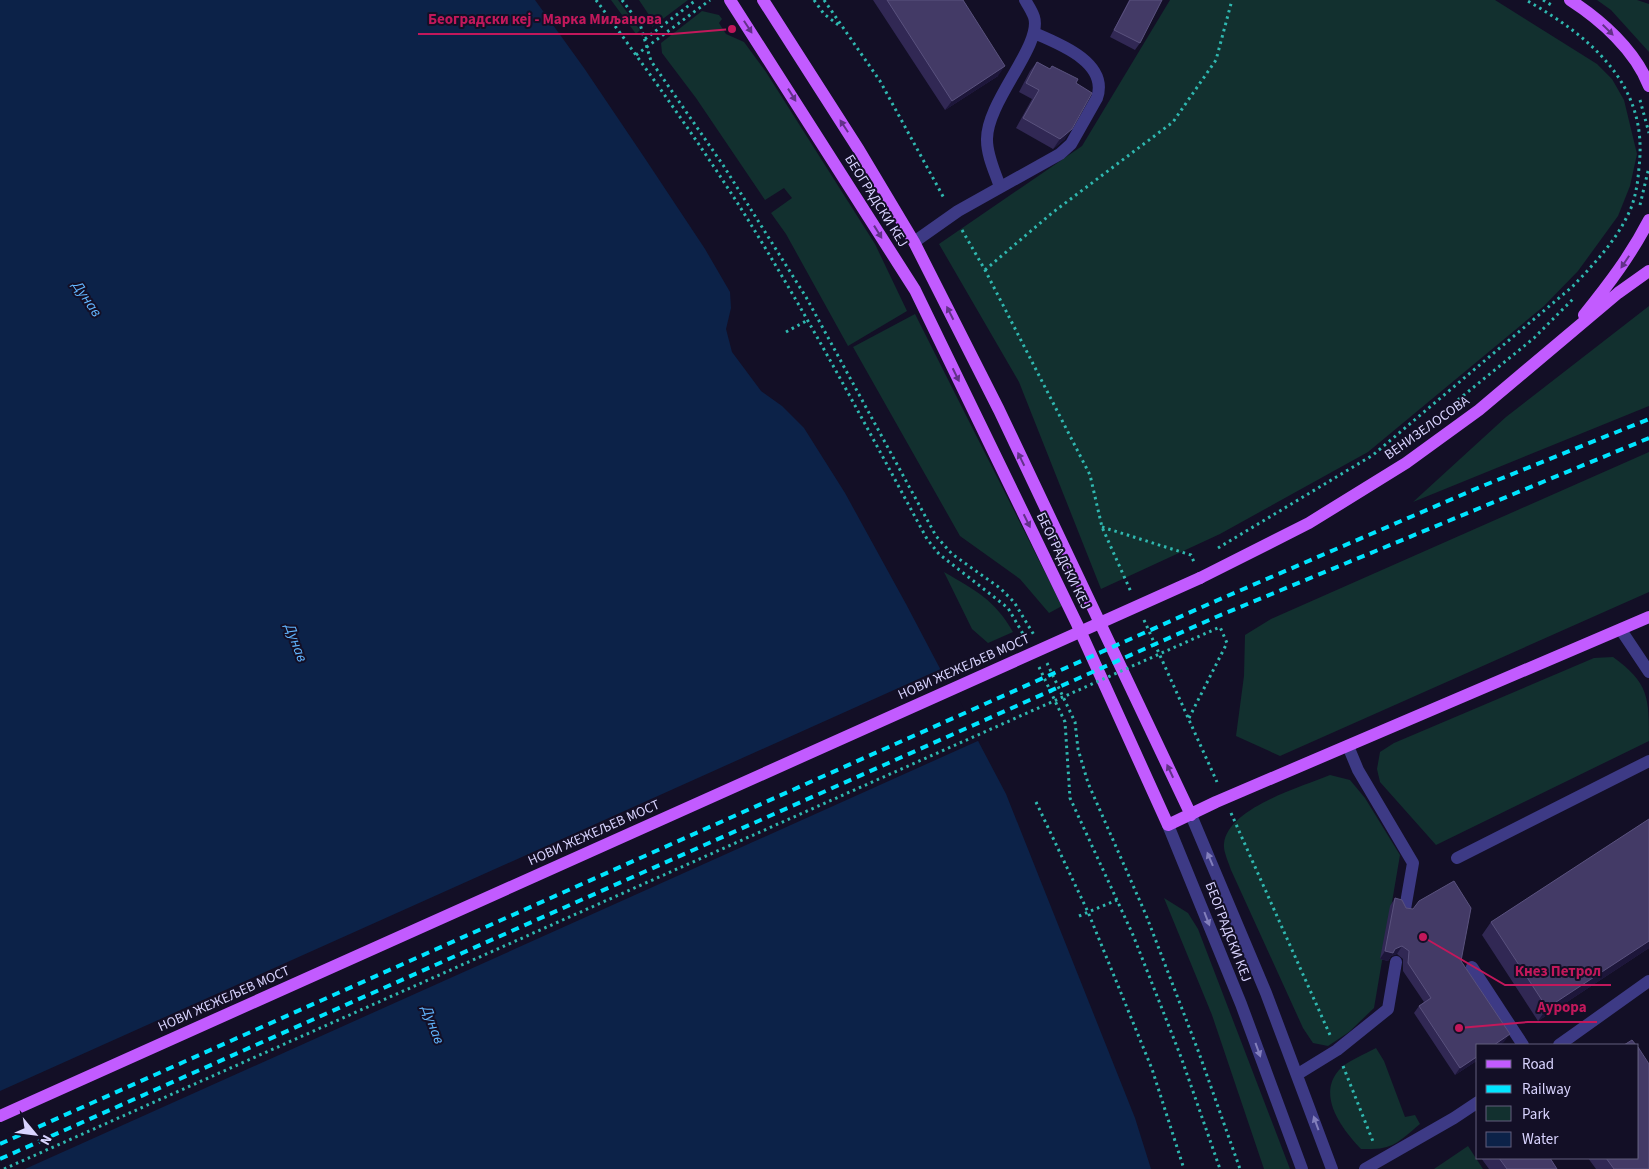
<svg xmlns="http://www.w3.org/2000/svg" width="1649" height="1169" font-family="'Source Sans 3',sans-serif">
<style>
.green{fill:#12302f}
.water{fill:#0c2248}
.pier{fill:#130f26}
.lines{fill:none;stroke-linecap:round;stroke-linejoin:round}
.path{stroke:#2fb8b0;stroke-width:3;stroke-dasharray:2.5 4;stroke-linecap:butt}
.minor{stroke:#3d3a85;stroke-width:12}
.major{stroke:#c25bff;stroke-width:12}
.rail{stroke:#00e5ff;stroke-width:4;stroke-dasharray:8 6;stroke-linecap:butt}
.path-bridge{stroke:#2fb8b0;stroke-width:3;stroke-dasharray:2.5 4;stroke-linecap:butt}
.major-bridge{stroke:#c25bff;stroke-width:12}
.wall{fill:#312854}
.shaded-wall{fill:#1d163a}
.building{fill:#433a66;stroke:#5a527e}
.oneway{fill:#623188}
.oneway2{fill:#837fbc}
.labels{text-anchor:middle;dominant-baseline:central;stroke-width:4;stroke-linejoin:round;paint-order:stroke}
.street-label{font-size:14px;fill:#d9d4ff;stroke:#130f26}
.water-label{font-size:15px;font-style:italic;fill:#62b6ff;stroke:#130f26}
.leader{fill:none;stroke:#c2185b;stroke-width:2}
.callout-dot{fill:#c2185b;stroke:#130f26;stroke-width:2}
.callout-label{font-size:15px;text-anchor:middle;font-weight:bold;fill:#c2185b;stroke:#130f26;stroke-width:4;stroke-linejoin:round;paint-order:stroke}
</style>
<rect width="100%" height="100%" fill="#130f26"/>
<!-- green -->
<path class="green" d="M611,0H618L640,30L636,34Z
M639,0H688L652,27L651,18Z
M1170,0H1495L1597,64L1612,79L1624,100L1637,154L1630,186L1618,216L1578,271L1544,306L1368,452L1220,534L1101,589L1019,382L939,244L1082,146Z
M1597,0H1637L1649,4V52L1611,10Z
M702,11L719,15L722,19L719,23L726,34L744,42L766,72L875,244L907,311L848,346L786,234L771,213L792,198L784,188L765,200L696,98L662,53L661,43Z
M1649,306V406L1413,502L1506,417Z
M915,314L1062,606L1049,613L1020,579L960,536L853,347Z
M1649,452V592L1280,756L1236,736L1244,676L1245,635L1271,619Z
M944,572C975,590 995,600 1013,632L988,643L972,629Z
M1613,657C1649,683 1649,697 1649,741L1436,845L1380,782L1377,769L1380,752L1394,743L1594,658Z
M1330,775L1350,780L1365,798L1400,855L1374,1008L1349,1032L1328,1046L1313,1043L1303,1028L1231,870C1229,863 1223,851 1224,844C1227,808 1301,787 1330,775Z
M1164,898L1188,913L1198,929L1290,1169H1264L1212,1015Z
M1376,1048L1384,1061L1405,1117L1415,1115L1420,1124C1396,1144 1393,1150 1361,1149C1343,1130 1316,1096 1339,1070C1347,1061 1365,1054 1376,1048Z
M1468,1146L1483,1169H1434Z"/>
<!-- water -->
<path class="water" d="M0,0H535L584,68L644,157L705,249L730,292L731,308L726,329L732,352L761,391L782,406L804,428L845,493L906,604L1006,794L1135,1118L1151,1169H0Z"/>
<!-- pier -->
<path class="pier" d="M943,668L980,740L25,1169H0V1091Z"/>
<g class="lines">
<!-- path -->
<path class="path" d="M596,0C653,78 711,158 761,241C820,338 873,439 927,539L939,554L1008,608L1026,639
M622,0L640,24L651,61L723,165L806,297L936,536L952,554L1000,588L1014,602L1034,635
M814,0L824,14L841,27
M824,0L880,81L945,200
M1543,0L1553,6
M645,39L696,0
M636,55L710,0
M1640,100L1649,133
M1640,205L1649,167
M962,230L985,270L1090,475L1102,527L1131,592
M985,270L1052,213L1173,122L1216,60L1232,0
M786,332L808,320
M1448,408L1534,338L1573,299
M1102,527L1191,555L1194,562
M1218,548L1373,455L1572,287C1595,263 1618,239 1631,208C1636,195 1638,181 1639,167C1649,85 1591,37 1526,0
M1144,620L1217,782
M1047,663L1075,722L1078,749L1088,783L1146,915L1199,1053L1240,1169
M1039,667L1065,722L1070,798L1133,935L1181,1057L1220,1169
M1189,718L1227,643L1220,627
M1036,802L1088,912L1152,1069L1184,1169
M1231,813L1330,1035
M1079,916L1117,900
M1343,1066L1374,1144"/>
<!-- minor -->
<path class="minor" d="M1000,187C995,172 987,156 987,140C986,102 1043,45 1034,17C1032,11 1028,5 1025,0
M914,242L958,211L1060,154L1071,144L1097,98C1109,63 1060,44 1034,33
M1621,630L1649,672
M1348,746L1358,770L1413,863L1405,909
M1191,815L1266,993L1332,1169
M1168,825L1241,1004L1302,1169
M1457,858L1649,761
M1472,967L1523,1045
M1559,1045L1649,981
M1298,1074L1337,1050L1388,1009L1396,962
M1365,1169L1454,1118L1478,1102"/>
<!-- major -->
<path class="major" d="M730,0L915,290L1077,624L1168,825L1216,802L1649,617
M763,0L859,150L914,242L999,410L1191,815
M1570,0C1601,20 1635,50 1649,86
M1584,315C1609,284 1631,255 1649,220
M1200,578L1309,523L1406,463L1479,410L1618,293L1649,271"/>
<!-- rail -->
<path class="rail" d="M0,1144L1211,603L1480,487L1649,419
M0,1159L1216,617L1649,438"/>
<!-- path-bridge -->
<path class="path-bridge" d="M4,1169L1220,627"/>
<!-- major-bridge -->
<path class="major-bridge" d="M0,1116L1200,578"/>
</g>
<!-- wall -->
<path class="wall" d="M873,0H963L998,76L945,110Z
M1129,0H1162L1140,43L1135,50L1110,37Z
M1037,62L1076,83L1065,139L1053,149L1016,128L1032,99L1019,92L1030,71Z
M1649,819V948L1538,1021L1482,935L1491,922Z
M1395,898L1461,961L1504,1042L1478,1045V1060L1455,1075L1414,1013L1419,1006L1424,1002L1403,971V959L1397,954L1391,956L1388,961L1380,959L1390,906Z
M1481,1158H1550L1557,1169H1489Z
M1588,1158H1638L1649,1169H1596Z"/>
<!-- shaded-wall -->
<path class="shaded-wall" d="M1005,66L998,76L945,110L952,101Z
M1072,129L1065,139L1053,149L1060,139Z
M1649,941V948L1538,1021L1547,1008Z
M1402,946L1397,954L1391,956L1388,961L1380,959L1385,951Z
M1510,1034L1504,1042L1500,1045H1494Z
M1478,1056V1060L1455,1075L1460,1068Z"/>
<!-- building -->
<path class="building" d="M887,0H963L1005,66L952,101Z
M1130,0H1162L1140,43L1114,30Z
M1037,62L1050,69L1052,66L1078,79L1076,83L1092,93L1072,129L1060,139L1023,118L1039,90L1026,83Z
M1649,819V941L1547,1008L1491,922Z
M1454,881L1471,908L1461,961L1510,1034L1494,1045H1478V1056L1460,1068L1419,1006L1431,998L1408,963L1409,951L1402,946L1395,949L1393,953L1385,951L1395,898L1402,900L1406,908L1413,909L1419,901Z
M1632,1040L1636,1045H1624Z
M1638,1047L1649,1064V1169H1614L1606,1158H1638Z
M1499,1158H1550L1557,1169H1507Z"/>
<!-- one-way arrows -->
<defs><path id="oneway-solid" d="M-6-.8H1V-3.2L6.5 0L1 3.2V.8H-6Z" transform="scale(1.25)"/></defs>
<g class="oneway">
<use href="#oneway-solid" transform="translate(748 27) rotate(57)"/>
<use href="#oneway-solid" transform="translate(1608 30) rotate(45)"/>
<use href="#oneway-solid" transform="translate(792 95) rotate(58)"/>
<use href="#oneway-solid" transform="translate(844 126) rotate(-123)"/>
<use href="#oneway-solid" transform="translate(878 232) rotate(58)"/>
<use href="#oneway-solid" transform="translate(1625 262) rotate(124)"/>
<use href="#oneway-solid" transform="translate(950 313) rotate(-117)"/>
<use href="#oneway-solid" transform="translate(956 375) rotate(64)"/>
<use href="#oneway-solid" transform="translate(1021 459) rotate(-116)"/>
<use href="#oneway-solid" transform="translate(1027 521) rotate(64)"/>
<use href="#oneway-solid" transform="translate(1170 771) rotate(-115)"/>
</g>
<g class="oneway2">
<use href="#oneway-solid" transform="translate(1210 859) rotate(-113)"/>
<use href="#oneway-solid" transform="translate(1207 919) rotate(69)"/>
<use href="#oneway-solid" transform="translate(1258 1050) rotate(70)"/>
<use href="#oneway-solid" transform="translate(1316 1123) rotate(-110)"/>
</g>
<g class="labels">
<!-- street labels -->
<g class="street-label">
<text transform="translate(876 201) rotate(58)">БЕОГРАДСКИ КЕЈ</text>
<text transform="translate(1427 428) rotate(-35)">ВЕНИЗЕЛОСОВА</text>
<text transform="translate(1063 561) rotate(64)">БЕОГРАДСКИ КЕЈ</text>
<text transform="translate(964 667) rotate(-24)">НОВИ ЖЕЖЕЉЕВ МОСТ</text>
<text transform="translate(594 833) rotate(-24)">НОВИ ЖЕЖЕЉЕВ МОСТ</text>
<text transform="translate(1228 932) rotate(69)">БЕОГРАДСКИ КЕЈ</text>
<text transform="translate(224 999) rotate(-24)">НОВИ ЖЕЖЕЉЕВ МОСТ</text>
</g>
<!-- water labels -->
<g class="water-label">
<text transform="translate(87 299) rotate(56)">Дунав</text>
<text transform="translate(296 643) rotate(70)">Дунав</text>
<text transform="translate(433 1025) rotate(70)">Дунав</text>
</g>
</g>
<!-- callouts -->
<path class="leader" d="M732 29L672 34H418M1423 937L1505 985H1611M1459 1028L1528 1022H1597"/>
<g class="callout-dot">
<circle cx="732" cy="29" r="5"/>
<circle cx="1423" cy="937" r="5"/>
<circle cx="1459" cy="1028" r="5"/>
</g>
<g class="callout-label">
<text x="545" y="24">Београдски кеј - Марка Миљанова</text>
<text x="1558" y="976">Кнез Петрол</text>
<text x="1562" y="1012">Аурора</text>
</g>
<!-- legend -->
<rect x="1476" y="1044" width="162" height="115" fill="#130f26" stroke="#625e7d"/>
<rect x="1486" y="1060" width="25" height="8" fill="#c25bff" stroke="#625e7d"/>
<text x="1522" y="1069" font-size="15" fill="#d9d4ff">Road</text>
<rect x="1486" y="1085" width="25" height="8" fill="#00e5ff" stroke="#625e7d"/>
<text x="1522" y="1094" font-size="15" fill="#d9d4ff">Railway</text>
<rect x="1486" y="1106" width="25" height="15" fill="#12302f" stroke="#625e7d"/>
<text x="1522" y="1119" font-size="15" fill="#d9d4ff">Park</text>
<rect x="1486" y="1132" width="25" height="15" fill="#0c2248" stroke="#625e7d"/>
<text x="1522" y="1144" font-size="15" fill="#d9d4ff">Water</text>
<!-- north arrow -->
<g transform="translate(35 1134) rotate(119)" stroke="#130f26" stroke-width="4" paint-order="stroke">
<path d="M0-4L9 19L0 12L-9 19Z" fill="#d9d4ff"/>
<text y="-8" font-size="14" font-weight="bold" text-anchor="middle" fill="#d9d4ff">N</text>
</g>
</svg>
